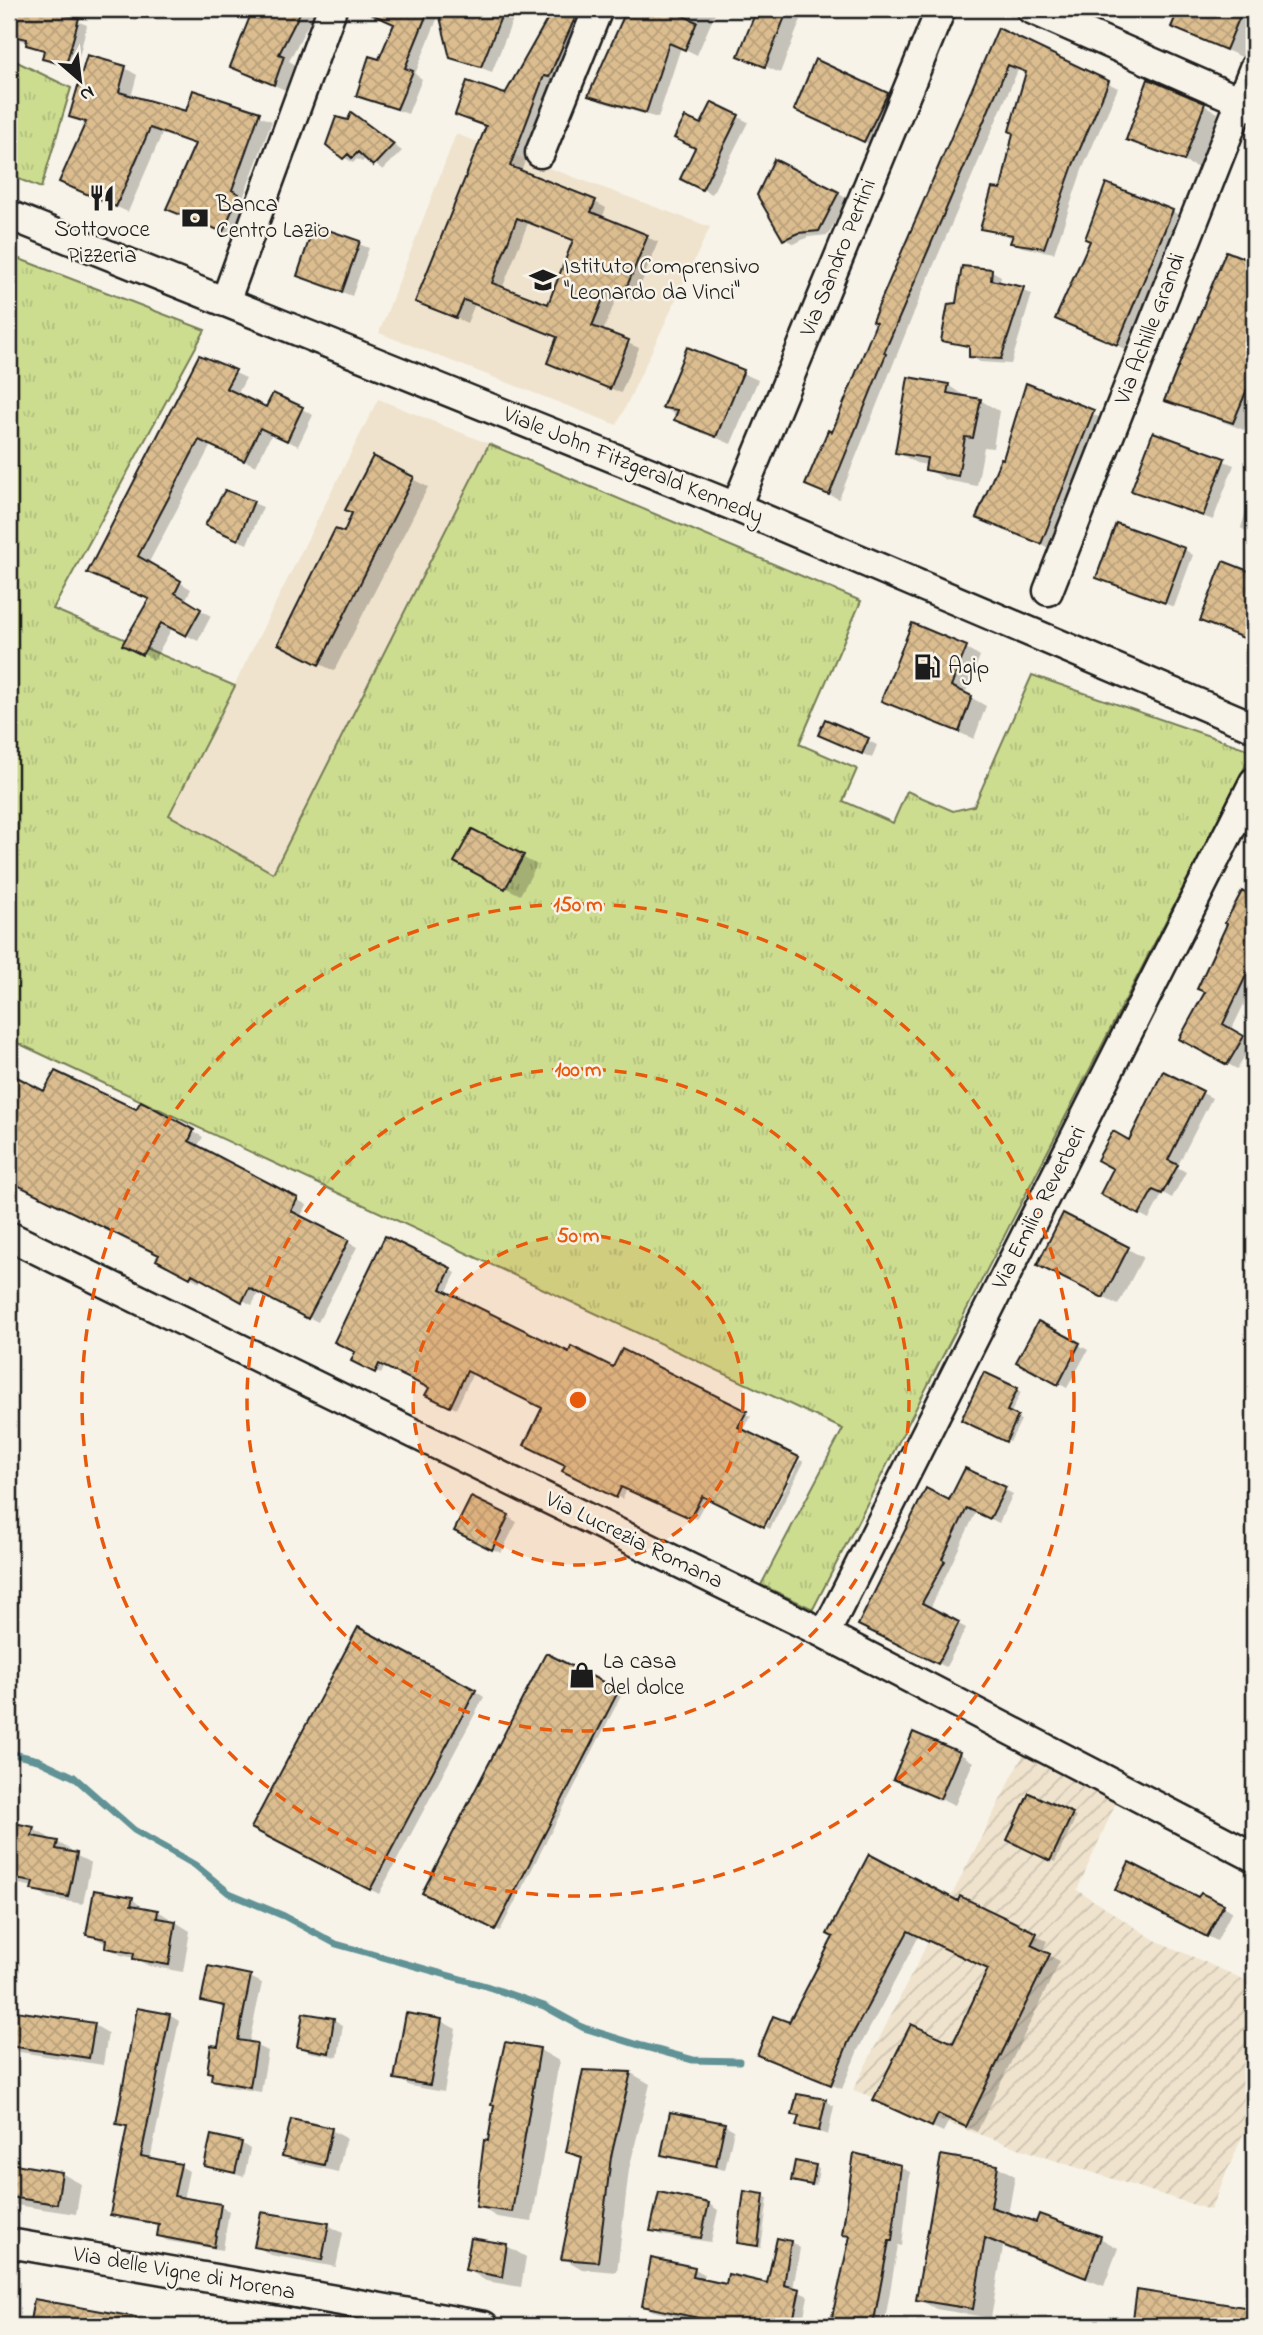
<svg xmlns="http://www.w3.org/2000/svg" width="1263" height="2335" font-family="'Indie Flower',sans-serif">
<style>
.built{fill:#efe3cd}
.industrial{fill:url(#industrial-furrows)}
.grass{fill:url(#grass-tufts);stroke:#747c56;stroke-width:2}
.shadow{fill:#0003;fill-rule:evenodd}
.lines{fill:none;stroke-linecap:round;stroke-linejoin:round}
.stream{stroke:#609296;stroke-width:7}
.building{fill:url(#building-cross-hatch);stroke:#1c1c1c;stroke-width:2;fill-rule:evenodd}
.minor-casing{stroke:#1c1c1c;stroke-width:33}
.minor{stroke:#f7f3e8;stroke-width:28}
.ring{fill:none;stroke:#e8590c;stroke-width:3.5;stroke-dasharray:12 9}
.labels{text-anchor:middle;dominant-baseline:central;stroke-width:5;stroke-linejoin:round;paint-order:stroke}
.poi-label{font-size:23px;fill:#1c1c1c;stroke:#f7f3e8;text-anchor:start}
.street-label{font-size:23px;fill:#1c1c1c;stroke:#f7f3e8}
.centre{fill:#e8590c;stroke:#f7f3e8;stroke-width:3.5}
.ring-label{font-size:21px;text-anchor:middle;font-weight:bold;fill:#e8590c;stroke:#f7f3e8;stroke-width:5;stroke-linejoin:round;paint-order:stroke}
</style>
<defs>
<pattern id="industrial-furrows" width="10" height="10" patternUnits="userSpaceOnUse" patternTransform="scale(1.75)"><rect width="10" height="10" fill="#efe3cd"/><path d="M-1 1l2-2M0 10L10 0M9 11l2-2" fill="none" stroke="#ccc2af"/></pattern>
<pattern id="grass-tufts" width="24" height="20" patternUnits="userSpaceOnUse" patternTransform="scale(1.75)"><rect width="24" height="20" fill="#cddd90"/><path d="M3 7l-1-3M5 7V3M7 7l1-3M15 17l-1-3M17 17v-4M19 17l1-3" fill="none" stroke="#afbd7c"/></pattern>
<pattern id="building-cross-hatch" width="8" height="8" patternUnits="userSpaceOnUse" patternTransform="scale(1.75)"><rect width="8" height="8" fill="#dbbd8f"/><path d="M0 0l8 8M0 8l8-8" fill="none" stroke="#bba27b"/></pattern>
</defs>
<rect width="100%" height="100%" fill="#f7f3e8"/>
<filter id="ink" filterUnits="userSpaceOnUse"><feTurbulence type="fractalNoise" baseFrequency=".0143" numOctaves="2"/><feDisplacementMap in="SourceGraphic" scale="14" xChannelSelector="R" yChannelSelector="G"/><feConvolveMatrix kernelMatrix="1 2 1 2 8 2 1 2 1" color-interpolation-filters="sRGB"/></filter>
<g filter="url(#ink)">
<!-- built -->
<path class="built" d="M456,134L710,227L617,425L379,333Z
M378,399L489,444L273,873L169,815Z"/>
<!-- industrial -->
<path class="industrial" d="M1024,1753L1118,1798L1077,1890L1155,1940L1254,1984V2110L1210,2210L1044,2157L853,2090Z"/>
<!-- grass -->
<path class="grass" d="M9,58L71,88L41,188L9,175Z
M9,255L205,330L53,609L235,686L169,815L273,873L489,444L861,601L799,744L857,769L843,801L893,823L907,791L953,811L974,806L1032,675L1253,751L813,1609L761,1585L843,1429L9,1039Z"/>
<!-- shadow -->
<path class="shadow" d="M15,9H59L66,13V17L87,25L76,69L53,63L44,58L46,52L9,34Z
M232,9H316L289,61L294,64L285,90L232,66L252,16Z
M361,9H517L492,72L452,57L440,12L415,74L422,79L408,114L358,96L380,61L396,24Z
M541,9H592L555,80L521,172L595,202L606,208L602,218L658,242L634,301L618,294L603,332L639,348L621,393L549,362L559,338L475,304L467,323L418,301L488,127L458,114L506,96L553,13ZM528,223L575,241L549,307L502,289Z
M629,9H717L697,55L681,47L658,118L601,102L590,95Z
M759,9H805L780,73L740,55Z
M1126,9H1150L1147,16Z
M1181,9H1254V33L1244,58L1174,27Z
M999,30L1118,88L1082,170L1054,253L1022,247L1013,242L1014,238L982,228L1002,191L1028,73L1018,70L923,290L839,499L807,485L833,434Z
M816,61L897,100L874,146L806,115Z
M125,68L137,75L131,97L187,114L194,92L272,121L243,198L251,202L236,237L168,208L196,145L162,134L128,212L74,188L87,125L71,116Z
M713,104L748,122L712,194L692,184L701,127Z
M1204,105L1218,113L1199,168L1128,139Z
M360,120L402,151L383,170L366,158L362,162L357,159L353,163L344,157L349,122Z
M838,193L847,199L828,235L808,237L794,244L785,239Z
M1254,200V218L1248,215Z
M1172,211L1184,218L1129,351L1058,318L1092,241Z
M315,227L369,248L352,296L299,275Z
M1227,254L1254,264V406L1244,430L1167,400Z
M992,271L1001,276L1000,284L1032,294L1011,364L980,362L971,356V349L943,340L957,305Z
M688,349L758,380L731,444L691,427L664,407Z
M200,357L246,378L237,395L267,410L302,409L313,415L298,446L272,433L256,466L211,445L148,564L191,589L185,601L211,616L198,641L172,628L154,660L135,650L151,600L89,572Z
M948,385L967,398L980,400L999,411L993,448L984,447L977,486L946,480L927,469V465L916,463L897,452Z
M1027,385L1112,423L1061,554L978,517L1004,462Z
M1154,434L1234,465L1213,520L1133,490Z
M373,459L428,487L334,671L294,651Z
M1254,484V533H1249L1241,528Z
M226,492L263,507L247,544L216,530Z
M1184,549L1193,555L1174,607L1098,578Z
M966,648L980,656L965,694L986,706L974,739L883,700Z
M826,721L877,745L872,758L830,739Z
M473,831L537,865L520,895L470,869Z
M1243,894L1254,900V983L1231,1031L1252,1043L1237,1069L1181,1038L1207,992Z
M1164,1073L1212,1098L1177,1167L1186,1172L1172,1198L1163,1193L1149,1219L1102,1194Z
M9,1075L45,1094L137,1112L141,1104L203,1137L197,1147L307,1205L300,1217L357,1247L318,1322L259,1292L252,1305L202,1278L200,1282L167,1265L161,1255L9,1180L12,1155L9,1153Z
M1064,1216L1143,1257L1118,1305L1054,1272Z
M386,1239L456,1273L446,1293L570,1354L751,1416L696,1519L627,1489L622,1499L565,1470L567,1465L544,1408L473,1373L456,1409L427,1394L431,1388L385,1366L381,1374L359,1364Z
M1039,1323L1088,1350L1067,1388L1018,1362Z
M985,1374L1021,1392L1010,1415L1021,1420L1010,1442L963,1419Z
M800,1460L804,1462L770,1529L766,1527Z
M966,1470L1013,1494L999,1523L976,1512L930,1609L966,1628L946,1667L868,1629L950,1502Z
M508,1517L517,1522L501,1553L465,1536Z
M547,1655L622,1694L500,1931L425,1892Z
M475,1691L484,1697L379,1894L263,1833Z
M959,1753L973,1762L955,1805L895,1778Z
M1030,1795L1076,1817L1055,1862L1009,1840Z
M9,1824L33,1829L48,1837L47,1840L57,1842L71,1850V1853L91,1863L83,1904L48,1898L34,1887L9,1882Z
M1127,1894L1199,1899L1201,1895L1232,1911L1217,1941Z
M132,1899L146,1910L158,1911L190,1931L183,1972L149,1966L134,1958L121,1955L107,1947V1944L88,1934Z
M961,1899L1047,1941L1042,1952L1060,1961L977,2132L950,2119L943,2132L886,2105L953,2046L990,1970L919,1936L858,2050L842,2089L770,2060L835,1936L959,1903Z
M250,1977L262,1983L249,2043L268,2051L261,2092L224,2086L213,2079L226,2009L203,2000Z
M11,2012L94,2025L108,2033L103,2065L20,2052L9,2046Z
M169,2015L179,2021L150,2160L180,2166L189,2171L183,2200L220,2206L229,2211L223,2250L168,2241L158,2236L160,2226L121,2219L112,2214L128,2129L118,2123Z
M305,2015L334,2020L343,2025L338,2057L309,2052L299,2046Z
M441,2021L456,2029L444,2092L410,2086L396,2078Z
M540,2050L559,2061L532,2222L497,2217L478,2206L496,2106L493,2104L497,2076Z
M631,2073L650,2084L629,2169L617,2272L582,2269L563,2258L583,2160L568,2151Z
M825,2101L834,2106L828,2135L798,2125L800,2118L794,2114Z
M725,2125L734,2130L725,2170L673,2159L663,2154Z
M331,2130L346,2138L338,2172L299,2163L284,2155Z
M241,2143L250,2149L244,2177L206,2165Z
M9,2165L61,2173L81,2184L76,2214L9,2204Z
M997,2166L1015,2176L1008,2215L1037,2225L1100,2238L1118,2248L1104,2286L1003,2247L991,2318L936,2309L918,2299Z
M815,2167L819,2169L816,2186L793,2180Z
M900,2167L910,2172L902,2246L898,2245L884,2326H832L852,2239L844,2234Z
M745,2193L768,2198L761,2248L739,2242Z
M709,2204L718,2210L711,2242L661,2235L652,2230Z
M328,2225L343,2233L336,2267L271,2255L256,2246Z
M472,2240L507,2246L526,2257L521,2287L486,2281L467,2269Z
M791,2242L800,2248L793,2289L808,2296L802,2326H718L653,2311L644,2306L695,2269L704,2274L702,2281L727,2286L769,2285Z
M1138,2292L1251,2310L1254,2312V2326H1134Z
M35,2301L183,2326H31Z
M267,2318L282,2321L286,2326H266Z"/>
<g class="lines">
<!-- stream -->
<path class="stream" d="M9,1753L38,1760L74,1777L134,1830L195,1865L229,1893L284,1916L336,1944L486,1986L544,2006L584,2028L642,2046L693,2060L739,2061"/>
</g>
<!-- building -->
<path class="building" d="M13,9H57V13L79,18L66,65L42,59L44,50L26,45L27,39L9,35Z
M253,9H302L279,54L284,56L274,85L230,67Z
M360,9H429L405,68L413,71L397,109L356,96L369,56L379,59L394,24Z
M438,9H504L481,67L450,58Z
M553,9H579L549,77L544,76L510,166L596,200L591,212L648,235L623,296L607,289L592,326L629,340L610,389L547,363L557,337L464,300L456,318L415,302L486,126L455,115L467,81L505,94ZM517,218L573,240L548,304L492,283Z
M627,9H668L697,22L685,50L669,43L646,113L588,96Z
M757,9H788L765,67L738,56Z
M1179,9H1243L1226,50L1171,27Z
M998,28L1109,81L1073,165L1044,248L1010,243L1013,235L980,229L992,188L1001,189L1013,133L1009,131L1026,72L1008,65L884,353L886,354L829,495L805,485L828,430L832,432L876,323L872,321Z
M87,55L126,66L119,92L186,111L193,90L260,112L232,190L239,194L223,232L166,209L195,144L150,128L116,207L59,182L86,122L69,117Z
M815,59L888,93L864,142L794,110Z
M1148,79L1205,103L1184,161L1126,140Z
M712,102L739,115L702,190L680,179L695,148L674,138L685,117L701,124Z
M351,112L394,144L373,166L358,152L352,158L348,154L343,159L326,145L336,117L348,120Z
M774,159L839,192L819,231L798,233L783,240L757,195Z
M1106,183L1173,210L1117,345L1055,319L1090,241L1085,239Z
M314,225L360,241L342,292L297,276Z
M1226,251L1254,262V373L1233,423L1164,401Z
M962,266L992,269L991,280L1024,287L1001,359L969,357V346L941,341L948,304L956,303Z
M687,347L744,370L716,437L674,420L678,410L662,408Z
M199,355L236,370L226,388L266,407L273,393L303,407L287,441L260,428L244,461L199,440L138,556L181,581L175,593L201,609L186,636L161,623L142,655L122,645L149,599L87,573Z
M908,377L949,384L947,393L981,399L973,438L965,437L958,476L925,470L927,458L895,453Z
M1026,383L1094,410L1041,544L976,518L1001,458L1003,459Z
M1153,432L1225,458L1203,516L1131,491Z
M373,456L414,477L319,665L278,644L335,529L344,532L352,513L345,510Z
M225,490L254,501L238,540L205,525Z
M1116,523L1185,548L1165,603L1096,578Z
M1223,561L1254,573V642L1200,621Z
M912,623L967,646L951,686L972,696L959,732L881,701Z
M825,719L869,738L862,754L818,735Z
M472,829L524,855L505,889L454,862Z
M1242,891L1254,898V959L1223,1024L1244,1036L1227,1065L1179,1039L1205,992L1197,989L1227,924L1225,923Z
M55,1071L136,1109L141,1101L194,1130L189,1141L298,1198L291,1211L349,1240L308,1319L249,1288L242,1302L192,1274L190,1278L156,1260L159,1255L9,1181V1073L44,1091Z
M1163,1071L1203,1091L1168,1160L1178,1165L1162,1194L1153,1190L1139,1215L1100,1194L1113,1169L1097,1160L1113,1131L1129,1140Z
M1063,1213L1129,1247L1103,1298L1037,1265Z
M385,1236L451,1268L441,1289L569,1352L571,1346L613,1367L622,1349L747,1411L738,1427L799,1457L764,1527L702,1496L690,1518L621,1487L616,1498L562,1471L565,1465L524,1445L542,1408L467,1371L450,1407L425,1395L429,1388L379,1364L375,1373L351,1361L355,1352L334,1342Z
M1038,1321L1080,1343L1058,1385L1016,1362Z
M984,1372L1018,1388L1007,1411L1018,1416L1006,1442L961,1420Z
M965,1468L1006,1487L990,1519L967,1508L942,1559L945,1561L922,1603L959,1622L938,1664L858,1625L926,1488L949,1500Z
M471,1497L509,1515L492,1550L454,1531Z
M358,1627L476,1690L370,1890L251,1828Z
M546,1653L619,1690L495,1930L422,1893Z
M913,1732L960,1752L940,1799L893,1779Z
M1029,1793L1073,1813L1050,1861L1007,1840Z
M9,1822L34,1827L32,1836L58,1841L56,1849L77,1853L68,1897L31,1890L33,1882L9,1878Z
M869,1854L958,1901L960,1896L1037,1933L1031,1945L1050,1954L966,2127L938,2114L932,2127L873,2100L911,2024L953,2043L988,1969L908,1931L848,2043L831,2085L757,2055L773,2016L789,2022L833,1937L827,1934Z
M1129,1862L1198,1897L1201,1893L1224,1904L1207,1937L1115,1890Z
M94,1890L133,1897L131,1905L158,1910L157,1918L176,1921L169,1965L133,1959L134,1953L105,1948L106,1939L86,1935Z
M208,1966L251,1975L238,2040L257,2043L250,2087L211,2080L212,2073L207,2072L211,2045L218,2046L225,2006L201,2001Z
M137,2008L170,2014L141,2156L181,2164L174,2196L221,2204L214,2247L157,2236L159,2224L110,2215L127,2126L116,2124Z
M9,2010L95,2023L89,2058L9,2046Z
M303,2013L334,2018L329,2053L297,2047Z
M406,2013L442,2019L430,2085L394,2079Z
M505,2042L540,2048L512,2212L476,2207L484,2140L488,2141L494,2105H491Z
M583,2070L631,2072L611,2157L598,2262L561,2259L582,2157L566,2152Z
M797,2094L826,2099L819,2131L796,2126L799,2116L792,2115Z
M670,2112L725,2123L716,2166L661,2155Z
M291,2119L332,2128L324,2165L282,2156Z
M211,2135L242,2142L235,2173L204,2166Z
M854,2153L901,2165L892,2241H889L873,2326H830L850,2236L842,2235Z
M941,2155L998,2165L991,2207L1036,2222L1039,2214L1101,2236L1086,2278L985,2238L973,2309L916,2300Z
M795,2161L816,2165L812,2185L791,2181Z
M9,2163L62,2172L57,2204L9,2197Z
M744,2191L764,2194L758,2246L737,2243Z
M659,2192L709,2203L701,2238L650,2231Z
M261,2212L329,2223L322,2260L254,2247Z
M471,2238L507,2244L502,2277L465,2270Z
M777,2238L791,2241L784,2285L800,2289L792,2326H717V2322L642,2306L651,2258L695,2267L693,2277L726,2284L728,2274L767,2283Z
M1137,2290L1251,2308L1250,2326H1132Z
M34,2299L136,2317V2326H29Z"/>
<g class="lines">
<!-- minor casing -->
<g class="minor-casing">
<path id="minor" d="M1031,9L1254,107
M540,153L598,9
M9,215L736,507L1254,727
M225,302L332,9
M736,507L941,9
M1048,591L1254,68
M9,1236L825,1634L1254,1857
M825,1634L1254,782
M9,2243L484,2326"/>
</g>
<!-- minor -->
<use href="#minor" class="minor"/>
</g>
</g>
<!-- distance rings -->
<circle cx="578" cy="1400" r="165" fill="#e8590c" fill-opacity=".12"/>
<g class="ring">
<circle cx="578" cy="1400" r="165"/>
<circle cx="578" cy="1400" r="331"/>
<circle cx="578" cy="1400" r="496"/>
</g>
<!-- icons -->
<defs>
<g id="restaurant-bare" transform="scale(2.1)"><path d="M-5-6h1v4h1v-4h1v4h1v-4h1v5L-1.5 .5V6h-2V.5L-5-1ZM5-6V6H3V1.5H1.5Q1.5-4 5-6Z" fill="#1c1c1c" stroke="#f7f3e8" stroke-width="2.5" paint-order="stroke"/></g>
<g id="bank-bare" transform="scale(2.1)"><path d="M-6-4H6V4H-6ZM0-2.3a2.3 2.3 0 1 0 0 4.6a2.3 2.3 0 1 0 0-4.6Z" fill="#1c1c1c" stroke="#f7f3e8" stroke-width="2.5" paint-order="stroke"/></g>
<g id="school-bare" transform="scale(2.1)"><path d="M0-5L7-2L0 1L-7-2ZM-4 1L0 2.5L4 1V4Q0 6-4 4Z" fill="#1c1c1c" stroke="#f7f3e8" stroke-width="2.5" paint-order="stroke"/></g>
<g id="fuel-bare" transform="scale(2.1)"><path d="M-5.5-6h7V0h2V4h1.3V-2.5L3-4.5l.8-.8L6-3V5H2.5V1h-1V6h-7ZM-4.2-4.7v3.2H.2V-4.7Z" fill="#1c1c1c" stroke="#f7f3e8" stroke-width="2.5" paint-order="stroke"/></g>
<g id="shop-bare" transform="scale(2.1)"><path d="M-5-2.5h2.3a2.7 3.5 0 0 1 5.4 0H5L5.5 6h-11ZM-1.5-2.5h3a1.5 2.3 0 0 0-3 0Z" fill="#1c1c1c" stroke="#f7f3e8" stroke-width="2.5" paint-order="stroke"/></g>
</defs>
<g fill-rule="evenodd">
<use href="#restaurant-bare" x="102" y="198"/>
<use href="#bank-bare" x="195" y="218"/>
<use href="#school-bare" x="543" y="280"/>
<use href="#fuel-bare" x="927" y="667"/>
<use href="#shop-bare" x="582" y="1675"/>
</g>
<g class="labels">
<!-- poi labels -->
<g class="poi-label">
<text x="216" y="205">Banca<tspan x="216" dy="26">Centro Lazio</tspan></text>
<text x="102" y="230" text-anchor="middle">Sottovoce<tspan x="102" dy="26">Pizzeria</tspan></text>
<text x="564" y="267">Istituto Comprensivo<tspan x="564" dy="26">"Leonardo da Vinci"</tspan></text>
<text x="948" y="667">Agip</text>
<text x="603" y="1662">La casa<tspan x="603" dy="26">del dolce</tspan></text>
</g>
<!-- street labels -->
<g class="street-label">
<text transform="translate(839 258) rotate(-68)">Via Sandro Pertini</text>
<text transform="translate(1151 329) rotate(-69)">Via Achille Grandi</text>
<text transform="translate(633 466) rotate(22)">Viale John Fitzgerald Kennedy</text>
<text transform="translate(1040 1208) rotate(-63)">Via Emilio Reverberi</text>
<text transform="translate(634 1541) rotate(26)">Via Lucrezia Romana</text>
<text transform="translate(184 2274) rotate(10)">Via delle Vigne di Morena</text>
</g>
</g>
<circle cx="578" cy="1400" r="10" class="centre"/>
<g class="ring-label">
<text x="578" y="911">150 m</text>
<text x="578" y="1076">100 m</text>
<text x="578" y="1242">50 m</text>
</g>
<!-- margin -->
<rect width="1263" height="2335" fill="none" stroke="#f7f3e8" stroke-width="35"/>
<rect x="18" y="18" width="1228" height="2300" fill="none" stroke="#1c1c1c" stroke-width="2.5" filter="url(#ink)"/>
<!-- north arrow -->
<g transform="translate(80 80) rotate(152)" stroke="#f7f3e8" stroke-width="5" paint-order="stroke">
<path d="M0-5L12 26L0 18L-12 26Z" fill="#1c1c1c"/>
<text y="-10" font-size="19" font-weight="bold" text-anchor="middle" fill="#1c1c1c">N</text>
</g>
</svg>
